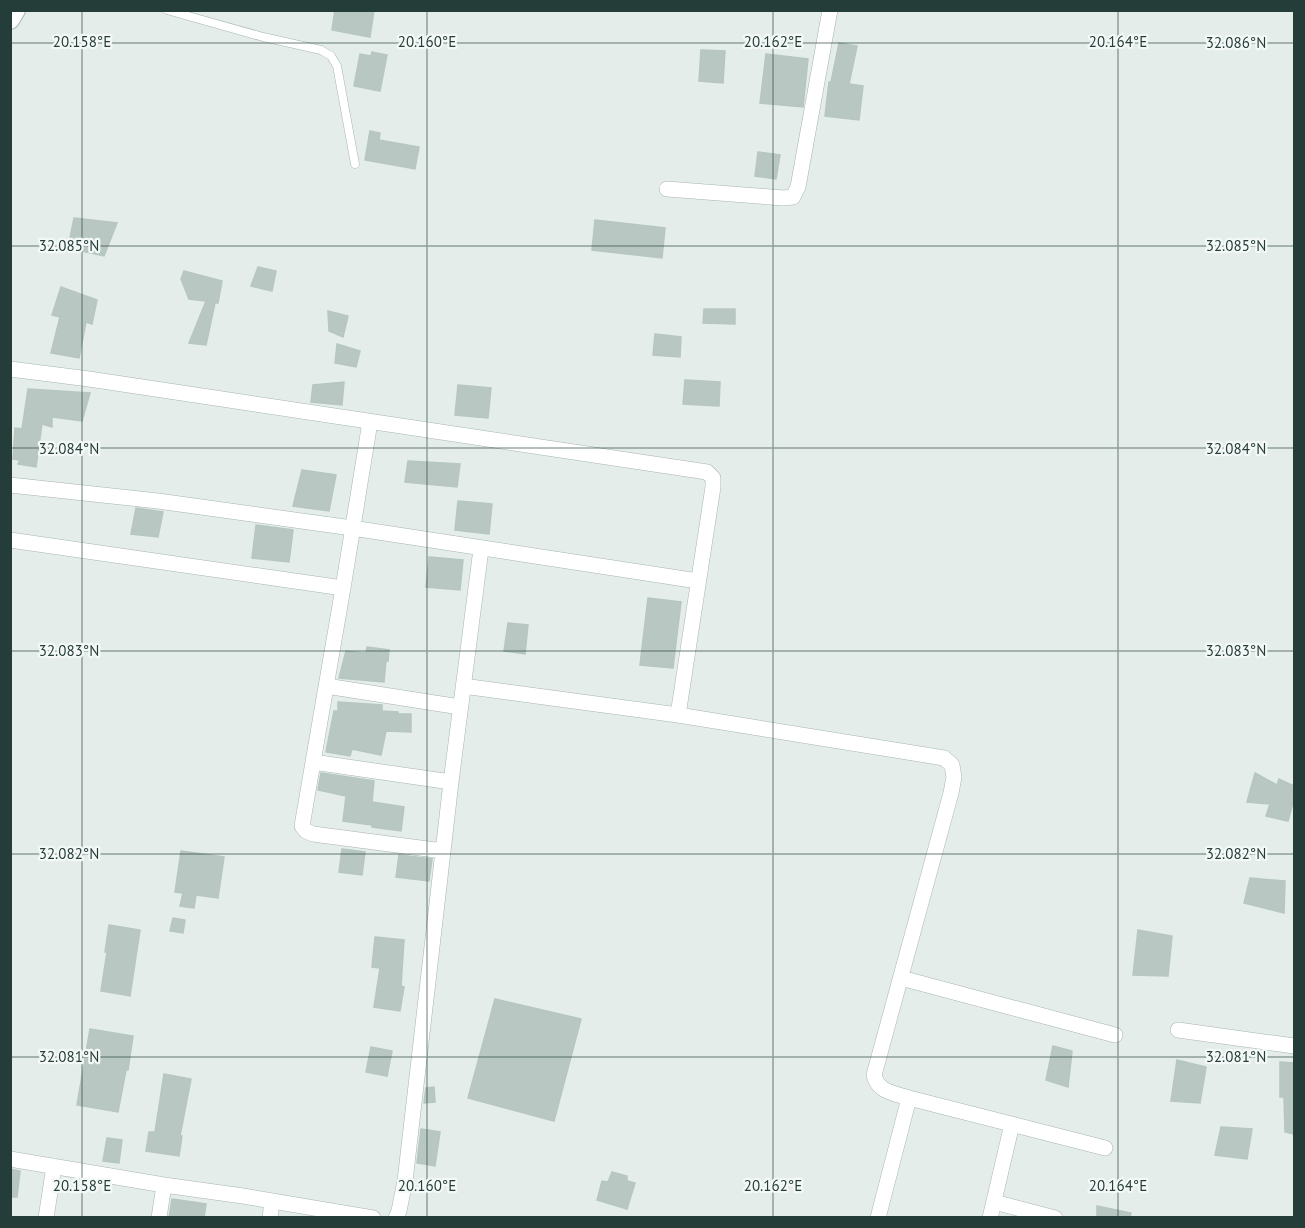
<svg xmlns="http://www.w3.org/2000/svg" width="1305" height="1228" font-family="'PT Sans',sans-serif">
<style>
.building{fill:#b9c7c3;stroke:#b6c6c1;stroke-width:1.5}
.lines{fill:none;stroke-linecap:round;stroke-linejoin:round}
.lane-casing{stroke:#a7b5b1;stroke-width:9}
.street-casing{stroke:#a7b5b1;stroke-width:16}
.secondary-casing{stroke:#a3b8b2;stroke-width:20}
.lane{stroke:#fff;stroke-width:8}
.street{stroke:#fff;stroke-width:15}
.secondary{stroke:#fff;stroke-width:18}
.ticks{fill:none;stroke:#243d39;stroke-width:1.5;stroke-opacity:0.45}
.ticks-label{font-size:15px;text-anchor:middle;fill:#243d39;stroke:#f4f9f7;stroke-width:4.5;stroke-linejoin:round;paint-order:stroke}
</style>
<rect width="100%" height="100%" fill="#e4ede9"/>
<!-- building -->
<path class="building" d="M335,10H374L370,37L332,30Z
M839,43L857,46L849,84L863,86L859,120L825,116L829,82H831Z
M701,50L725,51L723,83L699,81Z
M372,52L387,55L380,91L354,86L360,54L371,56Z
M766,54L808,59L803,107L760,103Z
M370,131L380,133L379,140L419,147L415,169L365,160Z
M758,152L780,155L776,179L755,176Z
M74,218L117,223L104,256L68,248Z
M595,220L665,228L662,258L592,250Z
M258,267L276,271L272,291L251,286Z
M184,271L222,281L218,303H215L206,345L189,343L206,301L189,299L181,279Z
M61,287L97,300L92,324L86,322L79,358L51,353L60,317L52,315Z
M704,309H735V324L703,323Z
M328,311L348,316L343,337L329,331Z
M655,334L681,337L680,357L653,355Z
M337,344L360,351L356,367L335,363Z
M685,380L720,382L719,406L683,404Z
M344,382L342,405L311,402L313,385Z
M458,385L491,388L488,418L455,415Z
M28,389L90,393L82,421L52,417V427L42,424L36,467L18,464L20,460L13,459L15,428L22,429Z
M408,461L460,464L457,487L405,482Z
M302,470L336,475L329,511L293,506Z
M458,501L492,504L489,534L455,530Z
M136,508L163,512L158,537L131,534Z
M256,525L293,530L289,562L252,558Z
M429,557L463,560L460,590L426,587Z
M648,598L681,602L673,668L640,665Z
M508,623L528,625L525,654L504,651Z
M367,647L389,650L388,661H386L384,682L339,678L346,651L366,653Z
M338,702L382,705V711L398,712V714H411V732L386,731L381,755L352,749L350,756L326,752L334,711H338Z
M321,773L374,781L372,802L404,807L401,831L372,827V825L343,821L346,796L318,790Z
M1255,773L1277,785L1279,779L1294,786V799L1288,821L1266,816L1270,804L1247,802Z
M342,849L365,852L362,875L339,872Z
M181,851L224,857L218,898L196,895L194,908L180,906L183,893L175,892Z
M399,855L432,859L429,881L396,877Z
M1250,878L1285,881L1284,913L1244,903Z
M173,918L185,920L183,933L170,931Z
M109,925L140,930L130,996L101,991L107,952H105Z
M1138,930L1172,936L1168,976L1133,975Z
M375,937L404,940L401,986L404,987L400,1011L374,1007L380,968L372,967Z
M495,999L581,1019L554,1121L468,1098Z
M90,1029L133,1036L128,1070H126L118,1112L77,1105Z
M1053,1046L1072,1051L1068,1087L1046,1080Z
M371,1047L392,1051L387,1076L366,1072Z
M1177,1060L1206,1067L1200,1103L1171,1101Z
M1280,1062L1294,1063V1134L1285,1132L1284,1097H1280Z
M164,1074L191,1079L180,1136H182L179,1156L146,1151L149,1132H155Z
M434,1087L435,1102L424,1103L426,1088Z
M1221,1127L1252,1129L1247,1159L1215,1155Z
M421,1129L440,1132L435,1166L417,1163Z
M107,1138L122,1140L119,1163L103,1161Z
M10,1169L20,1171L17,1197H10Z
M612,1172L627,1176V1181L635,1183L627,1209L597,1200L602,1181L608,1182Z
M172,1199L206,1204L204,1218H169Z
M1097,1206L1131,1213L1130,1218H1097Z"/>
<g class="lines">
<!-- lane casing -->
<g class="lane-casing">
<path id="lane" d="M167,10L263,37L321,50L331,56L337,66L355,164"/>
</g>
<!-- street casing -->
<g class="street-casing">
<path id="street" d="M667,189L783,198L793,197L798,187L830,10
M10,369L89,379L707,472L713,478V487L678,715
M370,422L343,588L302,826L306,831L313,834L443,851
M10,485L158,501L352,528L698,581
M10,540L343,588
M326,686L460,707
M463,686L678,715L944,758L952,765L954,777L951,793L874,1075C878,1092 893,1093 909,1098L1105,1148
M313,762L451,782
M901,978L1115,1035
M1178,1030L1294,1046
M10,1159L164,1185L243,1196L373,1218
M994,1202L1055,1218
M46,1218L54,1166
M159,1218L164,1185
M270,1218L272,1201
M396,1218L399,1211L405,1181L451,782L481,549
M878,1218L909,1098
M990,1218L1012,1124"/>
</g>
<!-- secondary casing -->
<g class="secondary-casing">
<path id="secondary" d="M10,20L16,10"/>
</g>
<!-- lane -->
<use href="#lane" class="lane"/>
<!-- street -->
<use href="#street" class="street"/>
<!-- secondary -->
<use href="#secondary" class="secondary"/>
</g>
<!-- ticks -->
<path class="ticks" d="M82,10V1218M427,10V1218M773,10V1218M1118,10V1218M10,43H1294M10,246H1294M10,448H1294M10,651H1294M10,854H1294M10,1057H1294"/>
<g class="ticks-label">
<text x="82" y="47">20.158°E</text>
<text x="427" y="47">20.160°E</text>
<text x="773" y="47">20.162°E</text>
<text x="1118" y="47">20.164°E</text>
<text x="1236" y="48">32.086°N</text>
<text x="69" y="251">32.085°N</text>
<text x="1236" y="251">32.085°N</text>
<text x="69" y="454">32.084°N</text>
<text x="1236" y="454">32.084°N</text>
<text x="69" y="656">32.083°N</text>
<text x="1236" y="656">32.083°N</text>
<text x="69" y="859">32.082°N</text>
<text x="1236" y="859">32.082°N</text>
<text x="69" y="1062">32.081°N</text>
<text x="1236" y="1062">32.081°N</text>
<text x="82" y="1191">20.158°E</text>
<text x="427" y="1191">20.160°E</text>
<text x="773" y="1191">20.162°E</text>
<text x="1118" y="1191">20.164°E</text>
</g>
<!-- border -->
<rect width="1305" height="1228" fill="none" stroke="#243d39" stroke-width="24"/>
</svg>
